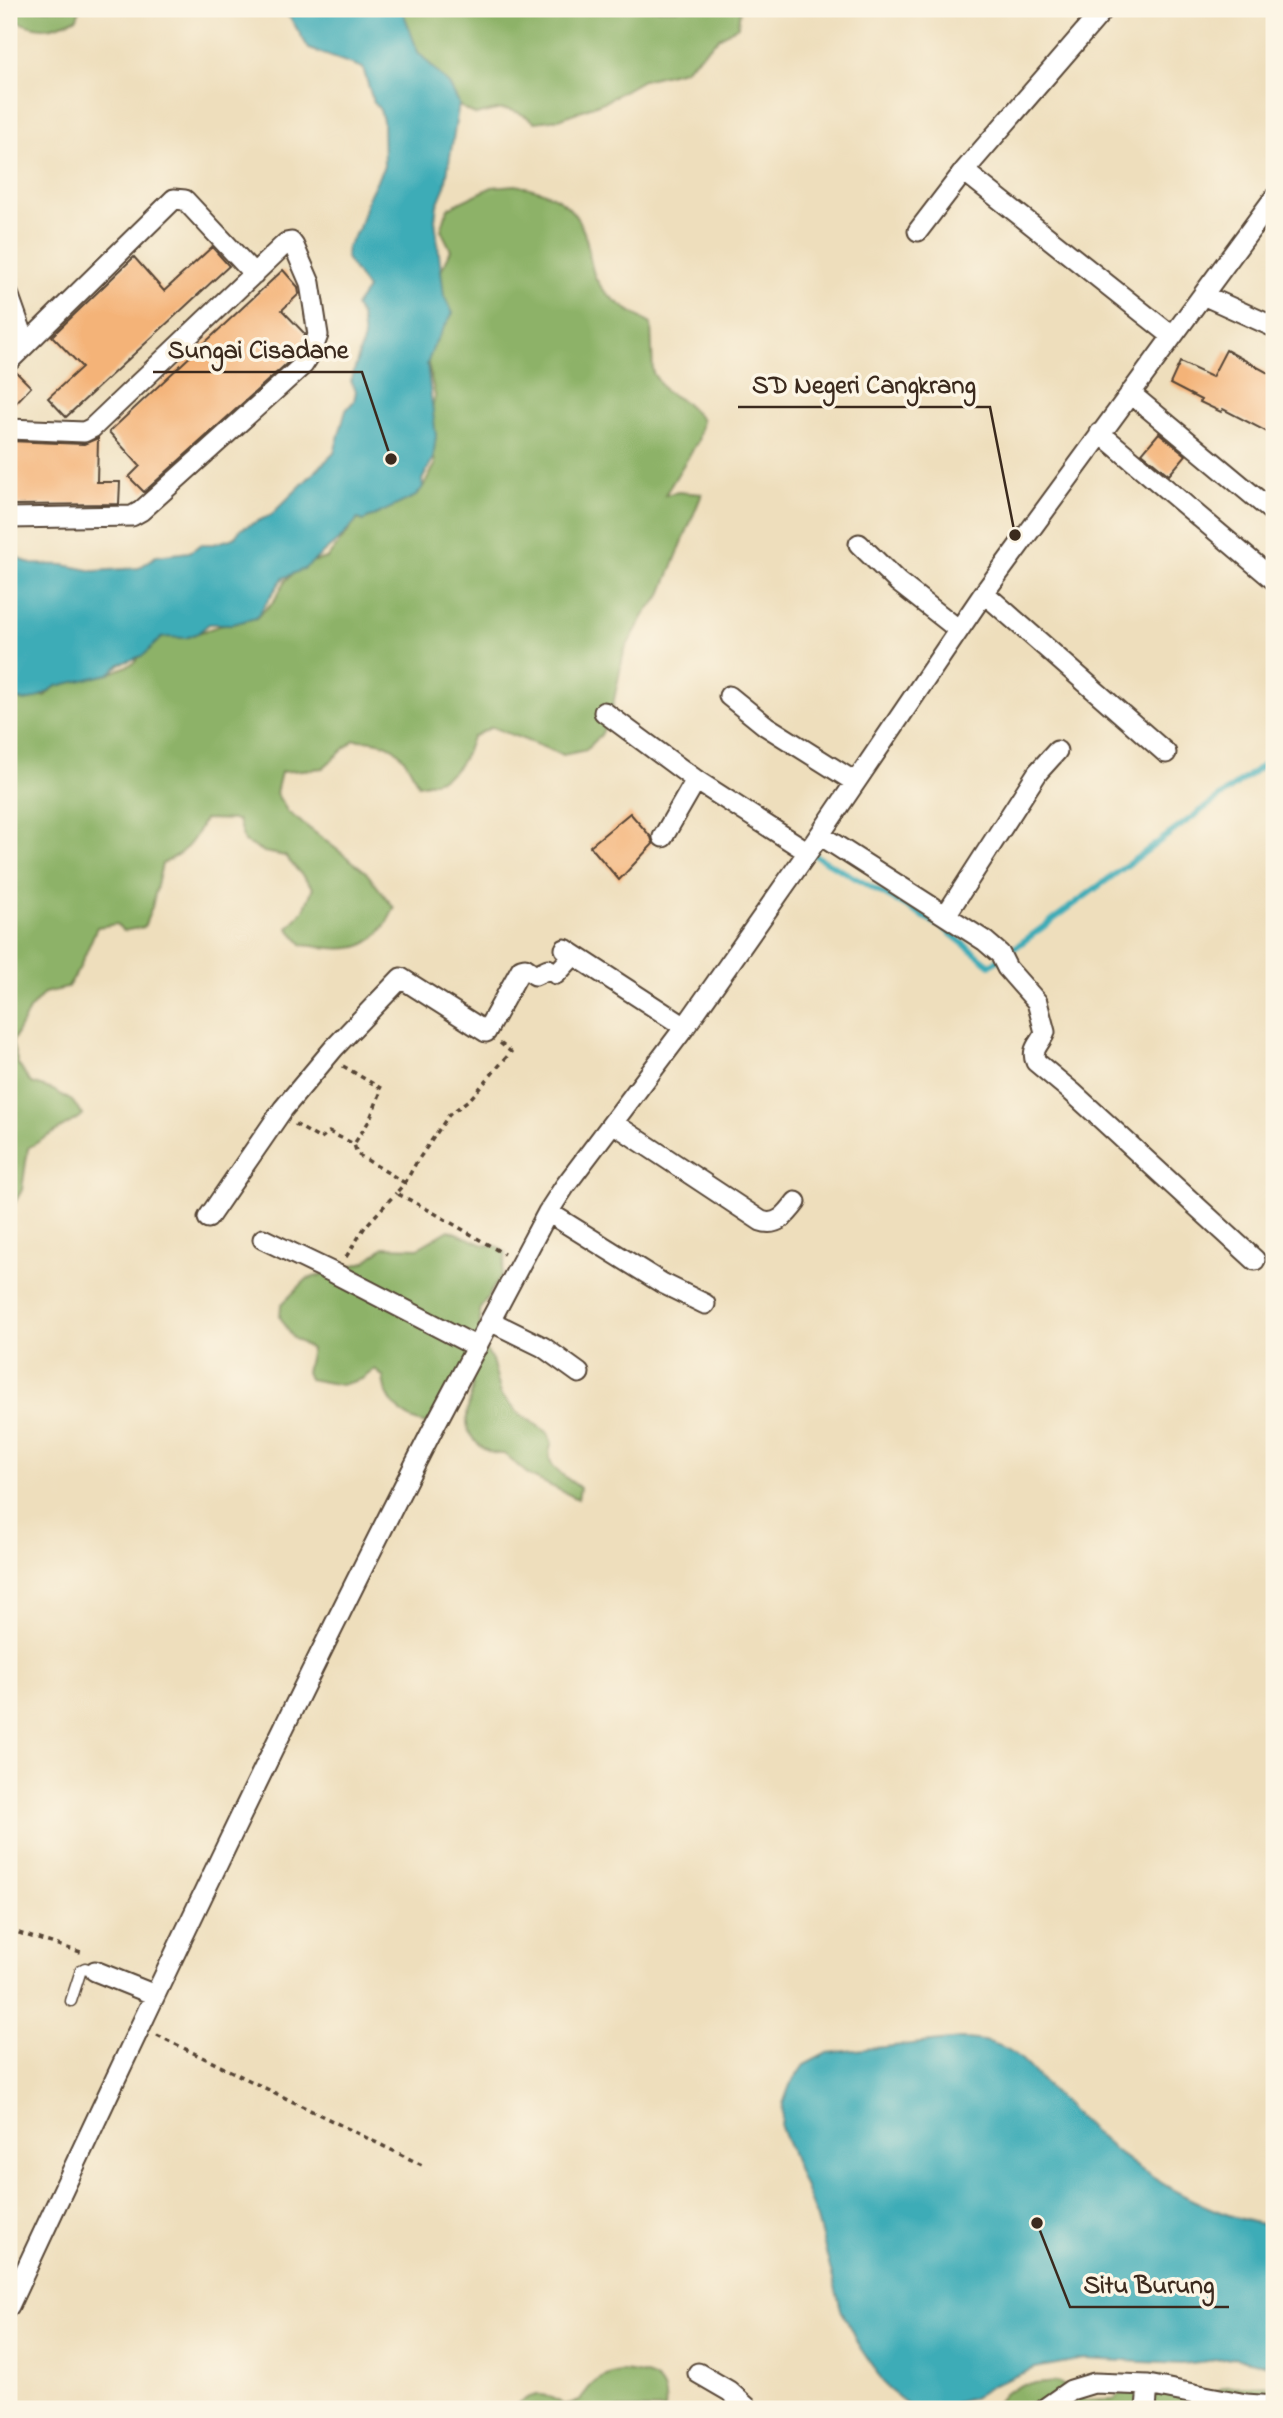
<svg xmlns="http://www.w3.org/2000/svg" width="1283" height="2418" font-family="'Indie Flower',sans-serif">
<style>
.forest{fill:#8db268;stroke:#646e43;stroke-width:2}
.water{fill:#3cacb7;stroke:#3c6b6a;stroke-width:2}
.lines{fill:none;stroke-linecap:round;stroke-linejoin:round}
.stream{stroke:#3cacb7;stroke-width:6}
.building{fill:#f4b378}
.lane-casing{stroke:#564536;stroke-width:13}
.street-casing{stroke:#564536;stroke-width:23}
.path{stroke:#564536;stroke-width:3.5;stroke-dasharray:5 5;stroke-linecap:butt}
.lane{stroke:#fff;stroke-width:10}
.street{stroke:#fff;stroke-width:19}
.leader{fill:none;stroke:#3b2a1e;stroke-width:2.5}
.callout-dot{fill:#3b2a1e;stroke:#fcf5e5;stroke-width:2.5}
.callout-label{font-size:26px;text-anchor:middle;font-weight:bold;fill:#3b2a1e;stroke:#fcf5e5;stroke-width:7;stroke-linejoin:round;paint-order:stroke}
</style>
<rect width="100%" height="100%" fill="#fcf5e5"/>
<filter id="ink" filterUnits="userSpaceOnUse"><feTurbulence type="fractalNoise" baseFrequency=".0143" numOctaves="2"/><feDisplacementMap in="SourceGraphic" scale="14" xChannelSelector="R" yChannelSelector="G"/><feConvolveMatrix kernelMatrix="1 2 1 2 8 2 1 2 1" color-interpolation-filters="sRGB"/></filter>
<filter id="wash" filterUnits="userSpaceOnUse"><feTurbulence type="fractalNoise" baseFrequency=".00686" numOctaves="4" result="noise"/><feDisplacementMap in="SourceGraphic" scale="28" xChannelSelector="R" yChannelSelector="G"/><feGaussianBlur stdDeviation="1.57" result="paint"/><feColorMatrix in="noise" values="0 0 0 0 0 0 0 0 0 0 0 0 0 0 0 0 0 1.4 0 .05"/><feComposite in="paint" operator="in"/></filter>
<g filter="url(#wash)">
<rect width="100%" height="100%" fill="#eedebc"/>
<!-- forest -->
<path class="forest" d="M9,9H80L77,18C49,31 36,32 9,17Z
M400,9H740L738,26L719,38L684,70L643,80L606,101L559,119L535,122C512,106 502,107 476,115L457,105L408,41Z
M515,185C551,191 577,203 587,242C589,254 591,269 596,279C607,300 632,312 651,324L653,373L665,391L686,403L702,420L698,441L665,495L678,492L702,494L660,597L646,612L624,651L611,715L601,735L586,750L563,755L492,727L472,737C462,769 452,779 418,785C403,750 392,739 354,740L323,768L281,772L276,793L288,812L365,871L394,908C373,957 348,950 303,945L288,928L304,910L313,888L285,856L264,852L244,842L238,820L204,819C193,844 185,852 162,864L152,907L144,927L123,931L117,924L97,927L79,969L67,988L44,993L29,1010L12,1043L18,1064L31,1083L53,1090L72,1101L83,1115L28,1148L22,1190L9,1213V691L19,696H45L62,677L109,674L134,663L150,642L173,632L198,633L233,621L256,618L274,601L286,580L304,564L327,558L358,519L423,487L435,465L430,418L435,396L425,350L439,296L440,273L451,250L441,230L448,208L492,187Z
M449,1230L484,1245L496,1246L506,1253L502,1274L480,1309V1341L492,1360L501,1394L517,1412L547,1432L552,1443C541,1466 564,1475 580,1488L578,1499L530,1476L504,1454C493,1454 486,1452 478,1444C459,1427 469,1408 473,1385L466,1376L433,1424C407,1424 385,1403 383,1377L375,1369L362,1379L341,1385L309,1379L306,1372L311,1349L293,1338L280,1317L281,1305L307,1279L365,1262L384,1247L418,1248Z
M623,2371C650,2374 669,2378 665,2409H510C532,2394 541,2388 564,2405L580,2401C592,2380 600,2377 623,2371Z
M1157,2375L1207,2395L1224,2387L1274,2385V2409H991L1005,2393L1021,2385L1058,2382L1086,2400L1114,2399L1141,2376Z"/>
<!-- water -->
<path class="water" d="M280,9H402L418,52L449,84L459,104L445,186L437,205L435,219L444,296L453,313L435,343L427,364L436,436L433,459L422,480L423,487L416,496L363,521L358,519L342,537L304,569L283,578L256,618L233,624H209L198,633L186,638L162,637L144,655L120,664L109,674L57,686L35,699L24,701L9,696V553L31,564L64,565L94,571L139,568L156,556L189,552L202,544H214L234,538L241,529L271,515L334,453L346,410L354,401L356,391L351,381L364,338L361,316L355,306L367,289L346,258L347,247L359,228L368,198L384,166L383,121L380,110L373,101L363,68L309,49L291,19Z
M960,2039C980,2039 999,2042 1016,2055C1027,2063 1036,2075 1046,2085C1069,2108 1091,2131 1116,2151C1161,2187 1217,2218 1274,2226V2366L1234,2358L1182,2364L1084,2359L1035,2368L993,2385L972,2398L934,2409H914L888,2389L859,2346L841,2309L817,2219L781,2127L783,2104L790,2085L804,2065L827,2053Z"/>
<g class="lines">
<!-- stream -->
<path class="stream" d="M809,852L942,927L990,965L998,960
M1005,955L1274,757"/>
</g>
<g id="blocks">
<!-- building -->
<path class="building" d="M212,247L229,266L66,417L48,398L82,367L52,336L134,257L164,291Z
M283,270L298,287L299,294L282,310L305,334L301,345L294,357L144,492L129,477L140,466L109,432Z
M1226,350L1274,376V423L1269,433L1223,409L1221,412L1200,402L1201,400L1170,384L1180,362L1212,377Z
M15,371L31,387L9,410V373Z
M1159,433L1186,455L1169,475L1142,453Z
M98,438L97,482H120L119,504L9,505V441L84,444Z
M630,813L651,837L653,844L619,880L590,846Z"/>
</g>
</g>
<g filter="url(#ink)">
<use href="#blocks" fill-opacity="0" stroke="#564536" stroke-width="2"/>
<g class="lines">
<!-- lane casing -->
<g class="lane-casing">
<path id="lane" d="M71,2001L81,1970L85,1968L95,1971"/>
</g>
<!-- street casing -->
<g class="street-casing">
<path id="street" d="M1104,9L964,171L1172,336
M918,231L964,171
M1203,295L1274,327
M9,296L26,344
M9,361L174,199L185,200L254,274
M1130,393L1274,513
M9,429L84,432L92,428L286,243L291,242L294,246L310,283L318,335L312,351L303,365L141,511L132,516L9,518
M1100,433L1274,580
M859,544L898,582L959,630
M984,593L1166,753
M729,696L766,726L855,782
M604,712L696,780L808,852
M820,835L985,941L1000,954L1007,968L1037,1002L1045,1032C1041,1043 1030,1049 1036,1062L1072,1092L1255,1260
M663,837L696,780
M946,915L1038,772L1057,751
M565,949L685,1027
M613,1123L761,1221C777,1227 787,1214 796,1202
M548,1212L662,1283L705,1304
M208,1218L283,1109L334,1048L401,978L486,1032L521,969L525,968L535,975L548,969L556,974L573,956
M263,1239L336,1274L477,1347
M490,1321L543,1347L579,1373
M95,1971L155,1995
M9,2306C147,2010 287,1714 436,1423C473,1353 511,1283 548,1212L565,1186L685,1027L808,852L984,593L1274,198
M698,2373L729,2391L749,2409
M1044,2409L1071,2390L1094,2383L1148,2385L1246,2404L1274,2406
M1146,2409L1148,2385"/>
</g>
<!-- path -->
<path class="path" d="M500,1043L511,1052L471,1098L449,1115L416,1163L405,1183L396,1193C433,1211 468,1233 504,1254
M343,1066L382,1089L369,1121L354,1144
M295,1124L320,1139L329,1132L354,1144L357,1154L405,1183
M346,1257L365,1227L396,1193
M9,1930L84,1953
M157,2035L422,2165"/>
<!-- lane -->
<use href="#lane" class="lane"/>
<!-- street -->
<use href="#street" class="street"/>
</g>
</g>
<!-- callouts -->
<path class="leader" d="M391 459L362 372H153M1015 535L990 407H738M1037 2223L1070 2307H1229"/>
<g class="callout-dot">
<circle cx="391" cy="459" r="7"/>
<circle cx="1015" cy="535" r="7"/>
<circle cx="1037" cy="2223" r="7"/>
</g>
<g class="callout-label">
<text x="258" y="358">Sungai Cisadane</text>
<text x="864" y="393">SD Negeri Cangkrang</text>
<text x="1149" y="2293">Situ Burung</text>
</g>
<!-- margin -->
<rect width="1283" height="2418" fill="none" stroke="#fcf5e5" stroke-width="35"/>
</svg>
